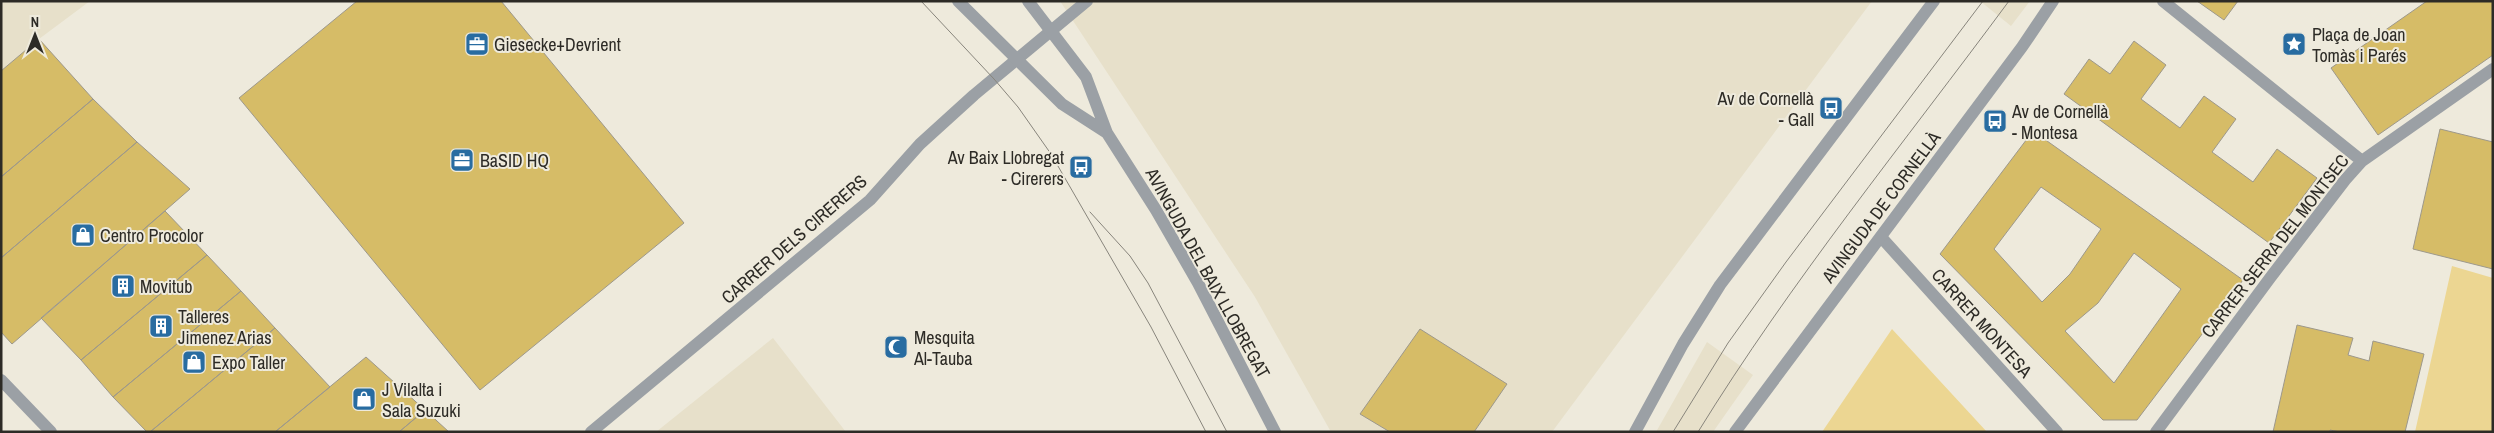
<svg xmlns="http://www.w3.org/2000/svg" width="2494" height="433" font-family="'Archivo Narrow',sans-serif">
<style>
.built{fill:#e7e0ca}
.green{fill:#ecd692}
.building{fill:#d6bc67;stroke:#9d988b;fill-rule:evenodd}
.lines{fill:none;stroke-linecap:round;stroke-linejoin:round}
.minor{stroke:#9ba0a5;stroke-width:12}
.tertiary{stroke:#9ba0a5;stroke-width:12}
.tram{stroke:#88857c;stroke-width:1}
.labels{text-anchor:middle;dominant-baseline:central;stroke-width:4;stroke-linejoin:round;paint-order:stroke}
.poi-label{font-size:18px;fill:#2d2b26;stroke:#eeeadc;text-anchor:start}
.street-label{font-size:18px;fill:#2d2b26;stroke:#eeeadc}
</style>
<rect width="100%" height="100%" fill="#eeeadc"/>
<!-- built -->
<path class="built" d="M1,1H90L39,39L1,71Z
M1060,1H1872L1552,432H1331L1255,297Z
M1980,1H2030L2011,26Z
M773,338L846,432H656Z
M1707,342L1753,375L1713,432H1656Z"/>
<!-- green -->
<path class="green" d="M2452,266L2493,278V432H2415Z
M1892,329L1987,432H1822Z"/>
<!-- building -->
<path class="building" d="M357,1H501L684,223L480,390L239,98Z
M2197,1H2238L2224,20Z
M2427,1H2493V55L2378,135L2331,68Z
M39,39L93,99L1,177V71Z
M2134,41L2166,65L2141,99L2180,128L2204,96L2236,119L2212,152L2253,182L2277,149L2317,178L2269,243L2064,94L2089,59L2110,74Z
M93,99L137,142L1,258V177Z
M2440,129L2493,142V269L2413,249Z
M2033,131L2243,280L2137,420H2103L1940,254ZM2041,187L2101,229L2070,274L2042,302L1994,249ZM2134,253L2181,289L2114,383L2065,331L2098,303Z
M137,142L190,189L12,344L1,332V258Z
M165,211L207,255L81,360L41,318Z
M207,255L241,291L113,397L81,360Z
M241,291L275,328L150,432H147L113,397Z
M2297,325L2353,338L2348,355L2369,361L2373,341L2424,354L2405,432H2340L2330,430V432H2273Z
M275,328L330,387L275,432H150Z
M1420,329L1507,384L1474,432H1390L1360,414Z
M366,357L425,410L399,432H275Z
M425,410L449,432H399Z"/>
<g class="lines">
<!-- minor -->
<path class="minor" d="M2163,1L2362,161
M1881,237L2057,432
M1,380L51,432
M591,432L870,200L920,144L974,95L1087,1
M2156,432L2270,278L2345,180L2362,161L2493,69"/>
<!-- tertiary -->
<path class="tertiary" d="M958,1L1062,104L1107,133
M1028,1L1086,77L1107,133L1156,210L1198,283L1275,432
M1635,432L1683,344L1720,285L1934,1
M1735,432L2022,47L2053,1"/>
<!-- tram -->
<path class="tram" d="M921,1L994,79L1018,107L1051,154L1151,327L1206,432
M1090,212L1130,256L1148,283L1227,432
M1673,432L1728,343L1786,262L1983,1
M1698,432C1791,281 1904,143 2009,1"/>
</g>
<!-- icons -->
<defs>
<g id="office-square" transform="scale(1.25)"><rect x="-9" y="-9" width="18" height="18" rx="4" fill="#286ca1" stroke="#eeeadc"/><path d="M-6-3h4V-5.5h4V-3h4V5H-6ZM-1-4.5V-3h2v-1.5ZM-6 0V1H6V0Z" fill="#fff"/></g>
<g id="sight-square" transform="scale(1.25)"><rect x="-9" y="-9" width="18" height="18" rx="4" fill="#286ca1" stroke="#eeeadc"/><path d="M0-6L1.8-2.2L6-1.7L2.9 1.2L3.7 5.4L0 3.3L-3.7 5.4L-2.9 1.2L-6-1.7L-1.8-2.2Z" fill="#fff"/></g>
<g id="bus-square" transform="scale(1.25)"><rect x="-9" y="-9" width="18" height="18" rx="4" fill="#286ca1" stroke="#eeeadc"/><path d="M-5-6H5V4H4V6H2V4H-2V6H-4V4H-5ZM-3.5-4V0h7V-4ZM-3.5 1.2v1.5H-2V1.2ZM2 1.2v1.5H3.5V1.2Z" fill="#fff"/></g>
<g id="shop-square" transform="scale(1.25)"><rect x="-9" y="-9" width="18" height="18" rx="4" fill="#286ca1" stroke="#eeeadc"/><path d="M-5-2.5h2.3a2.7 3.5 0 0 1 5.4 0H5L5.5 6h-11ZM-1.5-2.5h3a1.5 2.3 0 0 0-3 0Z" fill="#fff"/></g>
<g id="building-square" transform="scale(1.25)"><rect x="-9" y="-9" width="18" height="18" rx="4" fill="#286ca1" stroke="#eeeadc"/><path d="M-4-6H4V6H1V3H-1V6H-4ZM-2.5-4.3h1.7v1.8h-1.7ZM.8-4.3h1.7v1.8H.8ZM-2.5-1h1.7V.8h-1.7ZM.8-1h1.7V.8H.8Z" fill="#fff"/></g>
<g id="mosque-square" transform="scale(1.25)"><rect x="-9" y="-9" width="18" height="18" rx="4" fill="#286ca1" stroke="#eeeadc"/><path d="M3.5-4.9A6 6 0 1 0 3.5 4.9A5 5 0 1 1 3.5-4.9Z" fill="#fff"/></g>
</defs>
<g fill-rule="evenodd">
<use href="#office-square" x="477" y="44"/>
<use href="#sight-square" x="2294" y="44"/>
<use href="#bus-square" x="1831" y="108"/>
<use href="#bus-square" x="1995" y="121"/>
<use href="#office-square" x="462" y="160"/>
<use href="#bus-square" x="1081" y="167"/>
<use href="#shop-square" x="83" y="235"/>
<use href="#building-square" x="123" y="286"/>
<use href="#building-square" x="161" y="326"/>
<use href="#mosque-square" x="896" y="347"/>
<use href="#shop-square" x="194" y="362"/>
<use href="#shop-square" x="364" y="399"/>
</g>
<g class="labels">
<!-- poi labels -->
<g class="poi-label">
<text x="2312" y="34">Plaça de Joan<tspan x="2312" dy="21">Tomàs i Parés</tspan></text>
<text x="494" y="44">Giesecke+Devrient</text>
<text x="1814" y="98" text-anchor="end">Av de Cornellà<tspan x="1814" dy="21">- Gall</tspan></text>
<text x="2012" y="111">Av de Cornellà<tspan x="2012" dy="21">- Montesa</tspan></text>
<text x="1064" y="157" text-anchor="end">Av Baix Llobregat<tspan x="1064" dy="21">- Cirerers</tspan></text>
<text x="480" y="160">BaSID HQ</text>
<text x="100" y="235">Centro Procolor</text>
<text x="140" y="286">Movitub</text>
<text x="178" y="316">Talleres<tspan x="178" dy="21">Jimenez Arias</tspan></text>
<text x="914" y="337">Mesquita<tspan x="914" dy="21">Al-Tauba</tspan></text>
<text x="212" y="362">Expo Taller</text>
<text x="382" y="389">J Vilalta i<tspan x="382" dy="21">Sala Suzuki</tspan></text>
</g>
<!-- street labels -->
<g class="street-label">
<text transform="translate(1881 207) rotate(-53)">AVINGUDA DE CORNELLÀ</text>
<text transform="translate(794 239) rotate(-41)">CARRER DELS CIRERERS</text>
<text transform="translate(2275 246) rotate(-52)">CARRER SERRA DEL MONTSEC</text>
<text transform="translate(1208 273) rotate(61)">AVINGUDA DEL BAIX LLOBREGAT</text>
<text transform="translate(1982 323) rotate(48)">CARRER MONTESA</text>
</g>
</g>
<!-- border -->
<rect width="2494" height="433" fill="none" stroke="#2d2b26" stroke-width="5"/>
<!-- north arrow -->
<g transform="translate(35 35)" stroke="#eeeadc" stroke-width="4" paint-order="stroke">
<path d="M0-4L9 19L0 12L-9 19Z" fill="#2d2b26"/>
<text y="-8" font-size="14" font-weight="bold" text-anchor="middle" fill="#2d2b26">N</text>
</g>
</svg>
